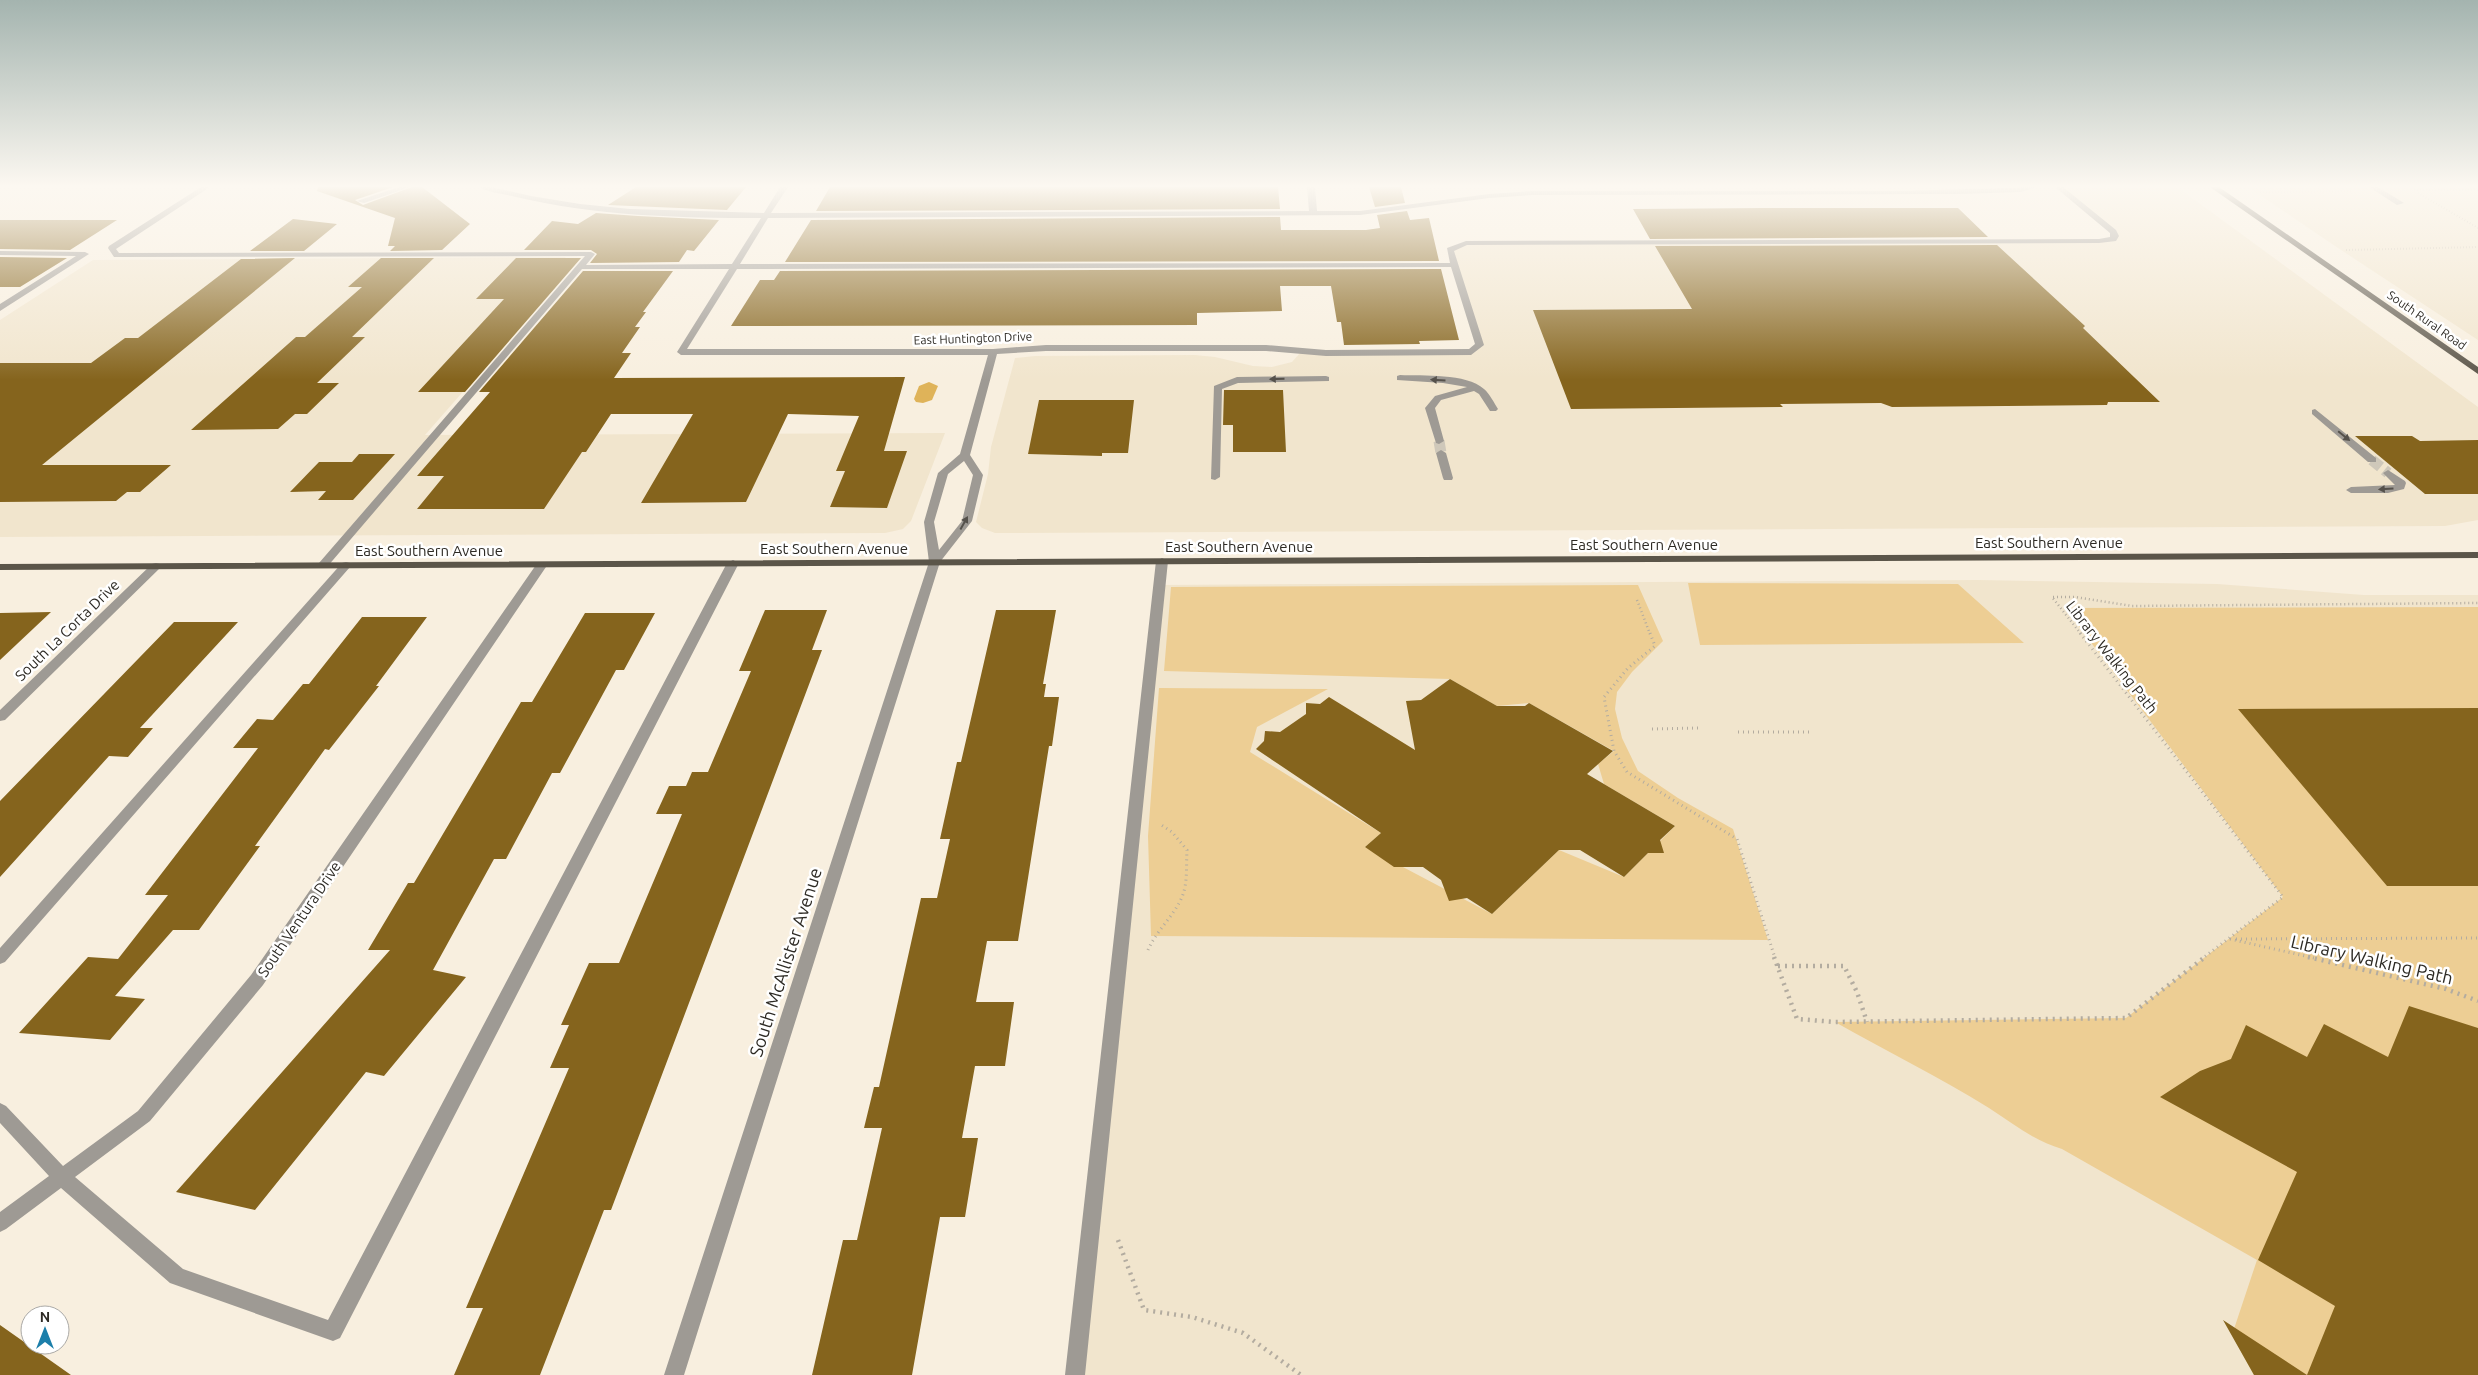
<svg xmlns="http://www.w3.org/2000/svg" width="2478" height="1375" font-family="Ubuntu,sans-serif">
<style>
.built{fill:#f1e5cd}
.green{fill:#edce94}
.water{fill:#dfb359}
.building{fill:#85641d}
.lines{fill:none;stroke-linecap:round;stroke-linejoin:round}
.minor-tunnel{stroke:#cfc8ba;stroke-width:11;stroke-dasharray:11 5;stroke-linecap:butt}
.path-far3{stroke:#b3aca0;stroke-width:2;stroke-dasharray:0.5 2.5;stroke-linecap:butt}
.path-far2{stroke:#b3aca0;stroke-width:2.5;stroke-dasharray:1 3;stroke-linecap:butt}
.path-far1{stroke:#b3aca0;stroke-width:3;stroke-dasharray:1 4;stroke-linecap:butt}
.path{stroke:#b3aca0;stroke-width:4.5;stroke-dasharray:2 5;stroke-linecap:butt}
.minor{fill:#9e9a94;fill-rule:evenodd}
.major{fill:#5b5549;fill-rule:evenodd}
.oneway{fill:#55514b}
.labels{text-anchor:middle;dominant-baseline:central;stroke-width:5;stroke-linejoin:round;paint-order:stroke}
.far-street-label{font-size:12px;fill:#2d2a24;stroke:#fff}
.street-label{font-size:15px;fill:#2d2a24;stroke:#fff}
.near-street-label{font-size:18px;fill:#2d2a24;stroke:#fff}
</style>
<rect width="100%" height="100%" fill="#f8efdf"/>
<!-- built -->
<path class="built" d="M2059,187H2177L2478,407V520L2445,526L995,533L982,528L976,522L988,474L991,447L1015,358L1035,356L1195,355L1215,357L1253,366L1272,367L1292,362L1301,352H1471L1480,344L1450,250L1466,243L2099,241L2115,236Z
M2248,187H2478V340L2338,248Z
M565,257L573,266L425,435L945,433L911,521L903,529L885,533L0,537V320L93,260Z
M1977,580L2217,584L2364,595H2478V1375H1075L1160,585Z"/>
<!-- green -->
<path class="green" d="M1688,583L1958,584L2024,643L1700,645Z
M1638,585L1663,641L1632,672L1617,692L1615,709L1622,738L1638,771L1678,798L1733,829L1768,940L1151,936L1148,836L1159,688L1328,689L1257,727L1250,752L1381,833L1365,847L1492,914L1559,850L1624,877L1675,826L1604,784L1598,764L1614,751L1529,703L1497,706L1450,679L1164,671L1171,587Z
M2478,607V1375H2254L2232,1335L2257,1260L2062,1149C2034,1141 2014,1124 1989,1108C1939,1077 1886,1051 1835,1022L2126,1018L2283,897L2065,608Z"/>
<!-- water -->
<path class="water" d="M929,382L938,386L932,400L923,403L916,402L914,399L919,386Z"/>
<!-- building -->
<path class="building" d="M318,187H393L355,200L363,205L412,187H422L470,224L442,250L390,251L395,246H388L395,218L317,191Z
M636,187H746L727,210L608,205Z
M830,187H1278L1280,209L816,211Z
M1369,187H1401L1405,203L1375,207Z
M1763,208H1958L1988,237L1650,239L1633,209Z
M1407,211L1410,220L1429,218L1439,261L785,262L811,220L1280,217L1281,230H1366L1380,228L1377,215Z
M596,213L638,216L719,220L694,251L687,250L679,262L590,263L597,254L591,250H524L552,221L578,224Z
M293,219L337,224L304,251H250Z
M0,220H117L70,250L0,249Z
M1997,245L2085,326L2083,328L2160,402H2108L2107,405L1892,407L1881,403L1780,404L1783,407L1571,409L1533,310L1692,309L1655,246Z
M0,257L67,258L20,287H0Z
M295,258L42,465H171L140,492H127L116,501L0,502V363H91L125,338H138L241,259Z
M381,258H434L352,337H365L317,383H339L307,414H295L278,429L191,430L296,337H305L362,287H348Z
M516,258H581L465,392H418L504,299H476Z
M1441,269L1459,340L1419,341L1420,344L1344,345L1341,322H1337L1331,286H1280L1282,311L1197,313V325L731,326L760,280H774L780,271Z
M583,271H673L643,312H646L635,327H640L622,353H631L614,378L905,377L884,451H907L887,508L830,507L845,471H836L859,416L788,414L746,502L641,503L693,414H611L586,452H582L544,509H417L444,476H417L490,392H479Z
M1224,390H1283L1286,452H1233V425H1223Z
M1039,400H1134L1128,453H1102V456L1028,454Z
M2355,436H2412L2420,441L2478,440V494H2425Z
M359,454H395L353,500H318L326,491L290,492L319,462H352Z
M765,610H827L812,650H822L611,1210H604L540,1375H454L483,1308H466L569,1068H550L569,1025H561L589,963H619L682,814H656L669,786H686L692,772H708L751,671H739Z
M996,610H1056L1043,684H1046L1044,697H1059L1052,746H1049L1018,941H987L976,1002H1014L1005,1066H975L962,1138H978L965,1217H940L912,1375H812L843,1240H857L882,1128H864L874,1087H879L921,898H937L950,839H940L957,762H961Z
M51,612L0,660V613Z
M585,613H655L624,670H616L560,773H552L506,859H494L433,970L466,977L384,1076L366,1072L255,1210L176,1192L390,950H368L408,883H414L521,702H532Z
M362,617H427L376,686H379L329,750L325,749L255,846H260L199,930H173L115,996L145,999L110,1040L19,1033L88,957L118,959L168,895H145L258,748H233L257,719L273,720L303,684H309Z
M174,622H238L140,728H153L128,757L109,756L0,877V801Z
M1450,679L1497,706H1525L1529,703L1613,751L1587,774L1675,826L1660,840L1664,853H1648L1624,877L1580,850H1559L1492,914L1467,898L1449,901L1441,880L1423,867H1394L1365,847L1381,833L1256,749L1264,741L1265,731L1280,732L1306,714V703L1320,704L1329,697L1415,750L1406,701L1421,700Z
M2478,708V886H2387L2238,709Z
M2409,1006L2478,1028V1375H2254L2223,1320L2307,1375L2335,1306L2258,1260L2297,1172L2160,1097L2200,1071L2231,1059L2246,1025L2307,1057L2324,1024L2388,1057Z
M0,1325L71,1375H0Z"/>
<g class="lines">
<!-- minor-tunnel -->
<path class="minor-tunnel" d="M1439,441L1441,453
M2372,460L2388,473"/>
<!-- path-far3 -->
<path class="path-far3" d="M2414,190H2478
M2260,192L2352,191
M2418,193L2478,228
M2346,250L2478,247"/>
<!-- path-far2 -->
<path class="path-far2" d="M1637,600L1650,634
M2081,634L2052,597H2075L2132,606L2478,603"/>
<!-- path-far1 -->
<path class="path-far1" d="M1650,633L1655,646L1628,668L1604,697L1614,751L1627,772L1737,839L1775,958
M2080,633L2283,897L2203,958
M1652,729L1698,728
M1738,732H1810
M2230,939L2314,958
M2236,939L2478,938
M1148,950C1156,931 1174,916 1182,897C1188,883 1186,865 1187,850L1172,832L1160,824"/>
<!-- path -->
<path class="path" d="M1774,957L1797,1019L1835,1022L2126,1018L2205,957
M2308,957L2446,989L2478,1001
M1778,966H1844L1857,992L1867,1022
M1118,1240L1144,1310L1192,1317L1243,1333L1301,1375"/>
<!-- minor -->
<path class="minor" d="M201,187H210L116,249L119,253L591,252L595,254L586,265L732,264L761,218C679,218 596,216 516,197C505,194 489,193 479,187H492L531,196L580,204L630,209L764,213L780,187H788L771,213H779L1309,211L1307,187H1315L1317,211H1360L1489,194L1532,191H1899L2036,187L2021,192L1960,194L1532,195L1489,198L1360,215L768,218L740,264L1450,263L1447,248L1466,241L2099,239L2110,237V233L2055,187H2063L2116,230L2119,236L2116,241L2099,243L1467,245L1454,251L1484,345L1471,355L1326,356L1266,351H1046L997,354L970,455L983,475L972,521L940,562L684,1375H664L929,562L924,522L938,473L960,454L988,355H681L677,352L729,269H582L327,567L323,568L317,565L319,563L585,256L114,257L108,248L109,246ZM1451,267L1475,344L1469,349L1326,350L1266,345H1046L993,349H687L737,269ZM964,461L973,475L962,521L939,550L934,522L948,474Z
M399,187H410L364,203L357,201Z
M2369,187H2378L2404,203L2397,205Z
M0,251L85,252L89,254L0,311V304L76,256L0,255Z
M1400,375C1423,376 1466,373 1484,389C1490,394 1494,403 1498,409L1496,411H1490L1479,394L1474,391L1441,400L1435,408L1444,441L1439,444L1436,443L1425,408L1435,396L1467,387L1443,383L1397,380V376Z
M1326,376L1329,377V381L1238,383L1222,389L1220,477L1215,480L1211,479L1214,386L1237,377Z
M2315,409L2376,458V462H2368L2312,414V410Z
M1441,450L1446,453L1453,478L1452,480H1444L1443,478L1436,453Z
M2388,470L2405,481L2406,483L2404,489L2388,493H2351L2346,490L2351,487L2395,485L2383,473Z
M1162,558L1168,561L1085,1375H1065L1156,561Z
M733,560L739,563L340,1338L333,1341L170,1283L61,1188L6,1229L0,1232V1212L49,1176L0,1123V1103L6,1106L63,1166L138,1111L251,975L538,562H546L548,564L263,985L150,1121L75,1177L183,1269L328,1320L727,563Z
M346,562L350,563L352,565L350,567L5,962L0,964V948L342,563Z
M156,563L160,564L162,566L160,568L5,720L0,721V710L152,564Z"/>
<!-- major -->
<path class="major" d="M2210,187H2219L2478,367V374Z
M2478,552V558L0,570V564Z"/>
</g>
<!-- one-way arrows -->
<defs><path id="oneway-solid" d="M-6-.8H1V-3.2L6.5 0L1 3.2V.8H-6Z" transform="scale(1.25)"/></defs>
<g class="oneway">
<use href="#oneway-solid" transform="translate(1277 379) rotate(179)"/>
<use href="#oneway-solid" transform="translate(1438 380) rotate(-176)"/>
<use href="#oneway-solid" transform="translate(2344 436) rotate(39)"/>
<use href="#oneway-solid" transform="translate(2386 489) rotate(176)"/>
<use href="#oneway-solid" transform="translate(964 523) rotate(-61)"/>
</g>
<!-- sky -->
<linearGradient id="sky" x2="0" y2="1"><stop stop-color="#a4b4af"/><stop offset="0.49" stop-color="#fcf8f1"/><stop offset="1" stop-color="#fcf8f1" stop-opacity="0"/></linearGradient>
<rect width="2478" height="380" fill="url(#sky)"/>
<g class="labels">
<!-- far-street labels -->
<g class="far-street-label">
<text transform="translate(2427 320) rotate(35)">South Rural Road</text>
<text transform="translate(973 338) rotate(-2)">East Huntington Drive</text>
</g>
<!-- street labels -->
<g class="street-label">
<text x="2049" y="542">East Southern Avenue</text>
<text x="1644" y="544">East Southern Avenue</text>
<text x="1239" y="546">East Southern Avenue</text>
<text x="834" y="548">East Southern Avenue</text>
<text x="429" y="550">East Southern Avenue</text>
<text transform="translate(67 630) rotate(-44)">South La Corta Drive</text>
<text transform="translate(2112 657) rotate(52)">Library Walking Path</text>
<text transform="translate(299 919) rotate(-56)">South Ventura Drive</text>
</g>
<!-- near-street labels -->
<g class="near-street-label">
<text transform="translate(2372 959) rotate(13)">Library Walking Path</text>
<text transform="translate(785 962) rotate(-72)">South McAllister Avenue</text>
</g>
</g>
<!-- north arrow -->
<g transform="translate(45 1330)"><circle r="24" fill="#ffffff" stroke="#abaaa7"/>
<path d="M0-4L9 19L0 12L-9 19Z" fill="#1c7faa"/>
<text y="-8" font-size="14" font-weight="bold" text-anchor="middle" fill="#2d2a24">N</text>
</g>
</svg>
